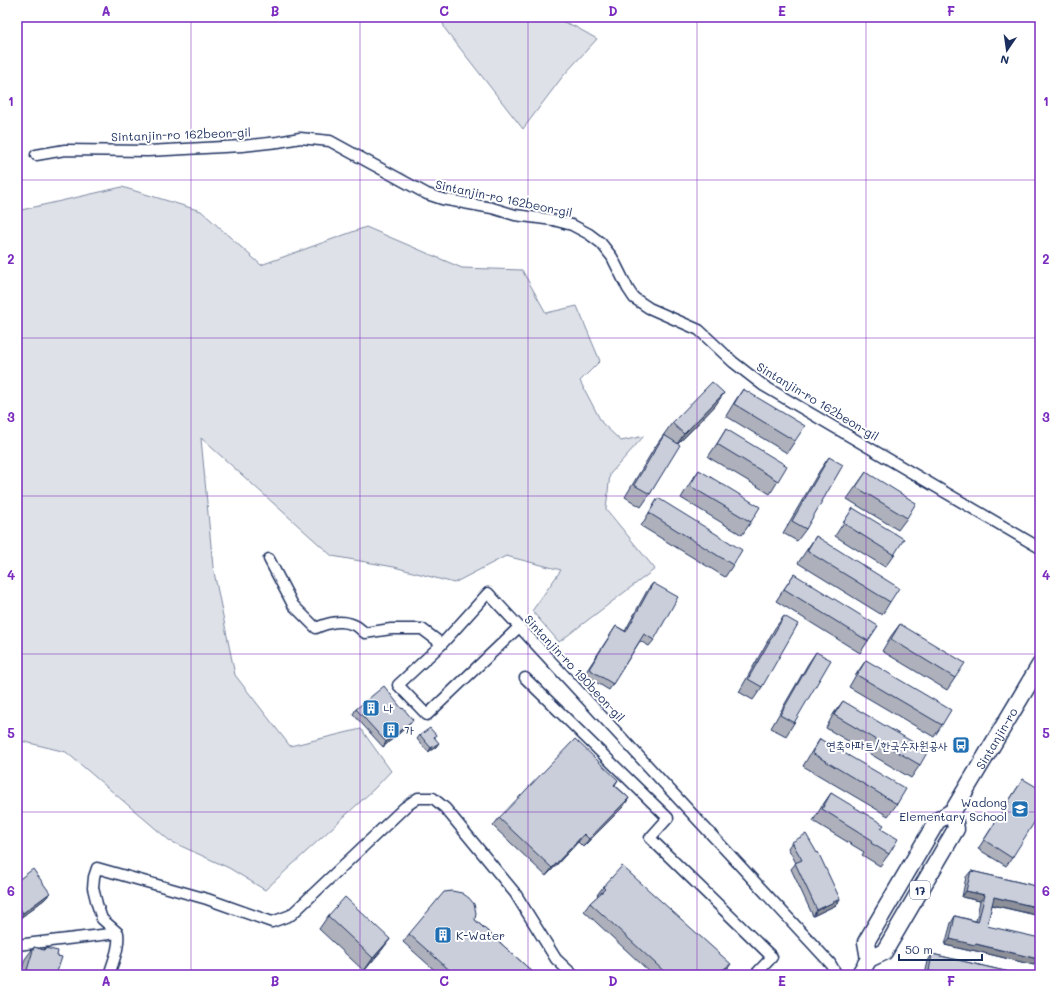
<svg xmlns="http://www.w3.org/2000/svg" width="1057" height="992" font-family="Mali,'Poor Story',sans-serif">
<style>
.green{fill:#dee1e7;stroke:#7c88a2}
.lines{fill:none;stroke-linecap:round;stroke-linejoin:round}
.minor-casing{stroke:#1b2f5e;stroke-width:13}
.primary-casing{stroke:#1b2f5e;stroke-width:19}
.minor{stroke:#fff;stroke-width:10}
.primary{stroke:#fff;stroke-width:16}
.wall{fill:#aeb1bb;stroke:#1b2f5e}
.shaded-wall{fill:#8d9099;stroke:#1b2f5e}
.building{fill:#caceda;stroke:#1b2f5e}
.grid{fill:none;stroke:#7b2cbf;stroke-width:1;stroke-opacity:0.55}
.labels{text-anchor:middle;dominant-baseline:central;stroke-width:4;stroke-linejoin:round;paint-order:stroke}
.shield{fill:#fff;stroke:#5f6d8e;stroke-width:1}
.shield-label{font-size:11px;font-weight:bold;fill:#1b2f5e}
.street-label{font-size:12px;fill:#1b2f5e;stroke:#fff}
.poi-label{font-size:12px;fill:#1b2f5e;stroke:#fff;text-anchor:start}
.neatline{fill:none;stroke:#7b2cbf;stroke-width:1.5}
.grid-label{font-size:13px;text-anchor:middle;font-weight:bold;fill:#7b2cbf}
</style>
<rect width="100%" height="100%" fill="#fff"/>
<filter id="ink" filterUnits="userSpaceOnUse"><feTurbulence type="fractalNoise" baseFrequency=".025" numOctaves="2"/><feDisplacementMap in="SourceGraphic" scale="8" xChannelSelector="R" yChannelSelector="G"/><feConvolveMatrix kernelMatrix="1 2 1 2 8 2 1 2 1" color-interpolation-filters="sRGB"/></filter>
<g filter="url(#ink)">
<!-- green -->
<path class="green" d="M441,17H551L574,26L597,39L563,76L523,129L445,29Z
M122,187L201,211L261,265L366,227L462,268L522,270L546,313L577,306L600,361L580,381L602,423L621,441L644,436L610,474L606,509L655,569L559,642L532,611L561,570L506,556L454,583L394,567L332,556L201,438L213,567L235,675L290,746L361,729L391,771L374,789L265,890L229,868L170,841L66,752L17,740V211Z"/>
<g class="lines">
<!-- minor casing -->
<g class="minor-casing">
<path id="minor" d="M36,155L65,150L148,151L242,146L278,142L300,138L330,141L427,194L442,199L492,208L515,215L553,220L572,225L589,234L601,243L612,257L628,289L634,298L649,308L699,330L733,362L764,386L1040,548
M269,559L293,605L316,628C328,623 341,619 354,625C358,626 361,630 365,633L391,629H422L442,644L488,593L830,963L837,975
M442,644L398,685L427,715L519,627
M525,678L668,818L650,838L772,957L755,975
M118,933L102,919L97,904L93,888L94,877L97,868L207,899L272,922L291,915L405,807L418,798H433L445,808L515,893L556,959L573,975
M17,945L118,933C120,947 113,962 109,975"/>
</g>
<!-- primary casing -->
<g class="primary-casing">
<g id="primary">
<path id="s1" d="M869,959L866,942L937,821L953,811L1040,665"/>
<path d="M859,975L869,959L884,952L956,829L953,811"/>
</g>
</g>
<!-- minor -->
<use href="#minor" class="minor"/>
<!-- primary -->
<use href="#primary" class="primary"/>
</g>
<!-- wall -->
<path class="wall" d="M743,389L795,441L787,453L726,416L735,401Z
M715,406L678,444L650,494L641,507L625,497L655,447L672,423Z
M726,429L778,481L770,494L708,457L718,442Z
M829,457L806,529L797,541L783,533L820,470Z
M699,470L751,522L742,535L681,498L690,483Z
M866,472L907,518L898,530L847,499Z
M658,498L733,565L725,577L641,526Z
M853,508L894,555L885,567L835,536Z
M816,536L890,602L882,615L798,563Z
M794,574L868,641L860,653L776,601Z
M653,583L654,640L649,646L640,641L609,690L584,675L616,626L625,631L648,589Z
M784,616L762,687L753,700L739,692L775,628Z
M900,624L955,678L947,690L882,651L891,636Z
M816,652L794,723L786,736L771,728L808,664Z
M866,660L942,725L934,737L849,687L857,673Z
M843,701L920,765L911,778L826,728L834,713Z
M356,709L410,724L383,747L353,714Z
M420,735H436L435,737L436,747L428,752L417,739Z
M820,739L897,804L888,816L803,766L812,751Z
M1023,779L1012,858L1006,866L978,849Z
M618,780L615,785L629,798L623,807L583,847L578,842L546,876L493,826L499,818Z
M831,793L881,829L889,854L880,866L862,855L864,852L813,821L822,806Z
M792,842L840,899L836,905L813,916L791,869L796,863L788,848Z
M971,871L1040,887V916L992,905L987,926L1034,965L972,950L971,951L945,945L951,923L955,916L976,921L980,901L962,897L966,877Z
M17,881L50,893L45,899L19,919L17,917Z
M603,887L725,972L721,975H653L584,911L590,903L598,896L597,895Z
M328,916L390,939L381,951L364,971L319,929Z
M475,920L536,975H440L403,942L409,934Z
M34,947L44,950L45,948L57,956L56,975H20L25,959Z
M932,954L1022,975H925L928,961Z"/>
<!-- shaded-wall -->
<path class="shaded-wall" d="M724,393L715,406L675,447L684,434Z
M413,720L410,724L383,747L386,742Z
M439,743L436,747L428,752L431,748Z
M629,798L623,807L583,847L589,839Z
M584,834L578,842L546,876L552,868Z
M966,891L985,895L980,901L962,897Z
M50,893L45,899L19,919L23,913Z
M994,897L1040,908V916L989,904Z
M840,899L836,905L813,916L817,910Z
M390,939L381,951L364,971L373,958Z
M950,939L976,944L1038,959L1034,965L972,950L971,951L945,945Z
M731,964L725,972L721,975H715Z
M27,970L44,975H23Z
M929,971L948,975H926Z"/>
<!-- building -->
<path class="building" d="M712,382L724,393L684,434L672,423Z
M743,389L805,426L795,441L734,404Z
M726,429L787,466L778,481L717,444Z
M664,435L680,445L650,494L634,485Z
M829,457L843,465L806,529L792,521Z
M699,470L760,507L751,522L690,486Z
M866,472L916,503L907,518L856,487Z
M658,498L742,550L733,565L649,513Z
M853,508L904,539L894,555L843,523Z
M816,536L899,588L890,602L807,551Z
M794,574L878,626L868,641L784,589Z
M653,583L678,597L654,640L644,634L613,684L589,669L616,626L626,632Z
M784,616L798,624L762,687L748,679Z
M900,624L965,663L955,678L891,639Z
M816,652L831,660L794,723L780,715Z
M866,660L951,710L942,725L857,675Z
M384,686L402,709L403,708L413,720L386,742L356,709Z
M843,701L928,751L920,765L834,715Z
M430,728L436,735L434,737L439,743L431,748L420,735Z
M575,739L618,780L614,785L629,798L589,839L584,834L552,868L499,818Z
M820,739L906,789L897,804L812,753Z
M1023,779L1040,789V813L1012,858L984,840Z
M831,793L884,825L881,829L898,839L889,854L871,843L872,840L822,809Z
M806,834L817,853L818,852L840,899L817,910L795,863L802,860L792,842Z
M622,866L731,964L715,975H668L590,903L605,889L603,887Z
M33,869L50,893L23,913L17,904V881Z
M971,871L1040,887V908L994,897L987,926L1040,938V951L1038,959L976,944L975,945L950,939L955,916L978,922L985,895L966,891Z
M452,891L462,893L469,898L474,904L476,913L475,920L536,975H455L409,934L444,892Z
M345,897L390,939L373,958L328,916Z
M34,947L44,950L45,948L58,951L57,956L62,957L56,975H44L27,970Z
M932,954L1022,975H948L929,971Z"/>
</g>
<!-- grid -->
<path class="grid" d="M191,17V975M360,17V975M528,17V975M697,17V975M866,17V975M17,180H1040M17,338H1040M17,496H1040M17,654H1040M17,812H1040"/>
<!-- icons -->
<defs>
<g id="building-square" transform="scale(0.9)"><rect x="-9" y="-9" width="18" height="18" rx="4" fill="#1f6fb2" stroke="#fff"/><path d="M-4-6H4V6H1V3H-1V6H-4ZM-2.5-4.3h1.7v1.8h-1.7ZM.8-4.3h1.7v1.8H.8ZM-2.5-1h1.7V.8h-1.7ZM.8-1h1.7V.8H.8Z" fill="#fff"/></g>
<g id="bus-square" transform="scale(0.9)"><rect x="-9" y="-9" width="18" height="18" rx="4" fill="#1f6fb2" stroke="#fff"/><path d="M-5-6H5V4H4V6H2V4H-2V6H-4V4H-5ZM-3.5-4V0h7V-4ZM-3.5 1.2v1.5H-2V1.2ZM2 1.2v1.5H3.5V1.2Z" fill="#fff"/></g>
<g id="school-square" transform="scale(0.9)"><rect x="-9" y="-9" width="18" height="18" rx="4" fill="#1f6fb2" stroke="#fff"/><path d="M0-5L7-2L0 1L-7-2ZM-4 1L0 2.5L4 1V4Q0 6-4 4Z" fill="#fff"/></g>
</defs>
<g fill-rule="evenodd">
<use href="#building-square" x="371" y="708"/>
<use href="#building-square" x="391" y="730"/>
<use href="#bus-square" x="961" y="745"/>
<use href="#school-square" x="1020" y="809"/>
<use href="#building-square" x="443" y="935"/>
</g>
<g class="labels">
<!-- shield labels -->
<rect class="shield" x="910" y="881" width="20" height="18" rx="3"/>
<g class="shield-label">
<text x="920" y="890">17</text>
</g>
<!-- street labels -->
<g class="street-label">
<text transform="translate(181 134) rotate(-2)">Sintanjin-ro 162beon-gil</text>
<text transform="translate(504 198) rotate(12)">Sintanjin-ro 162beon-gil</text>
<text transform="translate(818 401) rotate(31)">Sintanjin-ro 162beon-gil</text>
<text transform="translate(575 668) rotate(47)">Sintanjin-ro 190beon-gil</text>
<text stroke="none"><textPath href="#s1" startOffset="261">Sintanjin-ro</textPath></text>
</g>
<!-- poi labels -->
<g class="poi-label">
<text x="384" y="708">나</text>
<text x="404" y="730">가</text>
<text x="948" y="745" text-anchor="end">연축아파트/한국수자원공사</text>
<text x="1007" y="802" text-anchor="end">Wadong<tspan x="1007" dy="14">Elementary School</tspan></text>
<text x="456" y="935">K-Water</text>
</g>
</g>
<!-- margin -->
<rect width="1057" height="992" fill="none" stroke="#fff" stroke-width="44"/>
<!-- north arrow -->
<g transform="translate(1007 50) rotate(193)" stroke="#ffffff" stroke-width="3" paint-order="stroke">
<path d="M0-3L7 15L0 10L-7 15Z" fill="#1b2f5e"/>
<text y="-6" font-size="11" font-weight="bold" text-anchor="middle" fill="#1b2f5e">N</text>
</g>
<!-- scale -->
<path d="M899 954v6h83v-6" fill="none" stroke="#1b2f5e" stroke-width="2"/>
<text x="905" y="954" font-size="12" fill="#1b2f5e" stroke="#ffffff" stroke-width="3" paint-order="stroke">50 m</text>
<rect x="22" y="22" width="1013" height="948" class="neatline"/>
<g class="grid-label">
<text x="106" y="16">A</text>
<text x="275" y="16">B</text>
<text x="444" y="16">C</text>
<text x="613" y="16">D</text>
<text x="782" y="16">E</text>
<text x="951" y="16">F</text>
<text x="11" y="106">1</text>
<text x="1046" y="106">1</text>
<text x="11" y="264">2</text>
<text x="1046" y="264">2</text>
<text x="11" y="422">3</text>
<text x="1046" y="422">3</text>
<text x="11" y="580">4</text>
<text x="1046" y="580">4</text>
<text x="11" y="738">5</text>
<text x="1046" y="738">5</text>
<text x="11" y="896">6</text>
<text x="1046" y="896">6</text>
<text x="106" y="986">A</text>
<text x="275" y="986">B</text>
<text x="444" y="986">C</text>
<text x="613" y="986">D</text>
<text x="782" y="986">E</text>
<text x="951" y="986">F</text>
</g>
</svg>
